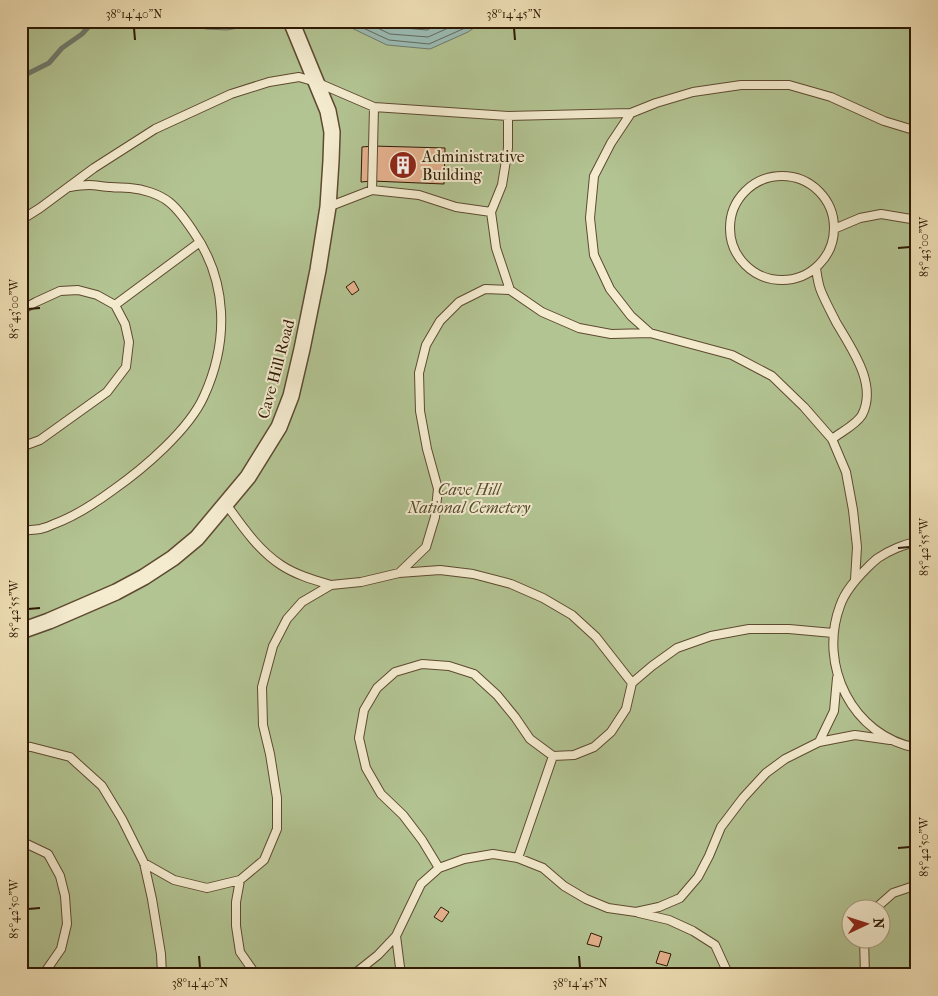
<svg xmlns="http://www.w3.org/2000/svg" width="938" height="996" font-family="'IM FELL French Canon',serif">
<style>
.green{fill:#b3c493;stroke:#706e4b;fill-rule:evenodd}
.water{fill:#9bbcb5;stroke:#6f7a6e}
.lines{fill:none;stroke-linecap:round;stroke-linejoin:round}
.shore{stroke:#646a5c;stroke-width:1}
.stream{stroke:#6f7a6e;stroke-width:5}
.building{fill:#e6b28f;stroke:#2d1803}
.lane-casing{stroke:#5e4a30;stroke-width:10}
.street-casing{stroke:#5e4a30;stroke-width:18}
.lane{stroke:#f5ecd0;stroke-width:8}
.street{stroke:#f5ecd0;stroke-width:15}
.ticks{fill:none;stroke:#2d1803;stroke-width:2}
.labels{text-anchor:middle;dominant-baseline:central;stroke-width:4;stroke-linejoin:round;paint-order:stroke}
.poi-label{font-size:16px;fill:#2d1803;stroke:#f5ecd0;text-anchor:start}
.street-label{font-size:16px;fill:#2d1803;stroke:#f5ecd0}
.park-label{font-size:16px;font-style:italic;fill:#554c2e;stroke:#f5ecd0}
.neatline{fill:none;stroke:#2d1803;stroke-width:2}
.ticks-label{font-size:12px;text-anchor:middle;fill:#2d1803}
</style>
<rect width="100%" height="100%" fill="#f0e1b7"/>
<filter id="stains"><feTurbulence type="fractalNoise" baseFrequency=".004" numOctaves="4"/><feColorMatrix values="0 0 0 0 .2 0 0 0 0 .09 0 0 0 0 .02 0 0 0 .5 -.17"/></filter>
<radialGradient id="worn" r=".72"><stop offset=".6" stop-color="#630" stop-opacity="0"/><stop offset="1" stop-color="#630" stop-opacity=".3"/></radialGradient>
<!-- green -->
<path class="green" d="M21,21H917V975H21ZM850,908H880V938H850Z"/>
<!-- water -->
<path class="water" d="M175,21H247L244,27L227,30L206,29Z
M337,21H484L468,32L430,49L387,45Z"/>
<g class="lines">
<!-- shore -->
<path class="shore" d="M348,21L389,40L429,44L465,28L475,21
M363,21L390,34L428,37L464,21
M381,21L393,27L427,30L446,21"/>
<!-- stream -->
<path class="stream" d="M21,77L49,63L62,48L82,34L92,23L96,21"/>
</g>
<!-- building -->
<path class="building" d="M373,146L445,148L444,184L372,181L361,182L362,147Z
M354,281L359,290L352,295L346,287Z
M441,907L449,912L442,922L434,917Z
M591,933L602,937L599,947L587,944Z
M660,951L671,954L667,966L656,963Z"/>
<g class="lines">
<!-- lane casing -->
<g class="lane-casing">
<path id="lane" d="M508,116V148L502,185L491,212L496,248L510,290
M730 228a52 52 0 1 1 104 0a52 52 0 1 1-104 0Z
M372,190L374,107
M328,207L372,190L419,195L456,207L491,212
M21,220L40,208L94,168L155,129L231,94L269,82L299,77L316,82L374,107L508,116L631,113
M834,229L860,218L881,214L917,220
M816,268C817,275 818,284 821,291C825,301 831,312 836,322C851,348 878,384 862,415C856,425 841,432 832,439
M115,305L200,242
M21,310L36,302L60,291L78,290L97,295L115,305L125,324L129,342L126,367L107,392L40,440L21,447
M226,504C242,526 258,550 281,565C296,575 314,580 331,585
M21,531C27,530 34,530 40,529C45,528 50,526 54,524C76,516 94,504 113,490C143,469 189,430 204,396C229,341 228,281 193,231C187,222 178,209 169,202C159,194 143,189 130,188C124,187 117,188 111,187C104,187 96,185 89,185C82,185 76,186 70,187
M917,542C904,544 888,551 878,558C874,561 870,565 867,568C856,579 845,591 840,606C818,665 852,736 917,748
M399,573L440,570L473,574L511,584L543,598L572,615L596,637L632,683
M855,580L857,547L853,510L846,472L832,439L804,407L772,376L732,355L650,333L631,316L610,289L594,255L590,218L594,176L611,143L631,113L656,103L693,92L741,85H789L831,97L884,121L917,131
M819,742L834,711L837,678
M21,746L31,747L70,757L102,786L122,819L144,863L152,899L161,954L162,975
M21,844H27L48,854L60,876L65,896L67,924L61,949L43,975
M518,858L553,756
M144,863L174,880L207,888L240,880L264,860L277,829V798L270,754L263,725L262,687L273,646L287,619L302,602L331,585L361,582L399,573L426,547L435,517L438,489L427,449L420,411L419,373L426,345L440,321L459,302L485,289L510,290L542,312L579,328L611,334L650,333
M439,868L422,840L403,815L381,794L366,768L359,738L364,710L377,688L395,672L422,664L449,666L474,674L497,695L515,717L530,739L553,756L574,755L594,747L611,732L626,709L632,683L652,666L677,648L711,636L749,629H789L833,633
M240,880L236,902V926L240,952L256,975
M876,908L893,893L917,885
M639,913L669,920L693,931L715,945L726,969L727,975
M396,936L401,975
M864,938L865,975
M353,975L378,955L396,936L421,884L439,868L464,859L493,854L518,858L543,868L564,886L586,899L608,908L636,912L659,907L680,898L698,877L709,856L721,827L743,798L766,773L785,759L819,742L855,735L890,740"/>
</g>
<!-- street casing -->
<g class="street-casing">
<path id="street" d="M21,631L49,621L116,592L144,577L173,558L197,538L248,477L279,427L291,396L302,349L318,270L328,207L331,161L332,132L328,111L291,21"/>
</g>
<!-- lane -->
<use href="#lane" class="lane"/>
<!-- street -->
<use href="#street" class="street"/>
</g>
<!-- ticks -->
<path class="ticks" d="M134,28L135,40M514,28L515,40M898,248L910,247M28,309L40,308M898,548L910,547M28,609L40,608M898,848L910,847M28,909L40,908M199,956L200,968M579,956L580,968"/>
<!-- icons -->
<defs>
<g id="building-disc" transform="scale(1.4375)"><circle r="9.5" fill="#8f2418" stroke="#f5ecd0"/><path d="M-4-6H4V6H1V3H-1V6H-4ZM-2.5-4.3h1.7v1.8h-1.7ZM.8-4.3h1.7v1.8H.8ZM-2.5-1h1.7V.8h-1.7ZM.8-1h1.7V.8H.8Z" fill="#fff"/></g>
</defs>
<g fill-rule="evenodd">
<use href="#building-disc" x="403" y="165"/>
</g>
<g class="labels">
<!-- poi labels -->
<g class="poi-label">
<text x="422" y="156">Administrative<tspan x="422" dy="18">Building</tspan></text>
</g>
<!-- street labels -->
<g class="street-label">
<text transform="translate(276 369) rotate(-75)">Cave Hill Road</text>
</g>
<!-- park labels -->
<g class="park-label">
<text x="469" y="489">Cave Hill<tspan x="469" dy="18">National Cemetery</tspan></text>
</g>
</g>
<!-- margin -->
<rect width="938" height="996" fill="none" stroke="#f0e1b7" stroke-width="55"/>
<!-- north arrow -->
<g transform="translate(866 924) rotate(86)"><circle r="24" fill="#f5ecd0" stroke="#a5977e"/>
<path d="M0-4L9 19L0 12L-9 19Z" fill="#8f2418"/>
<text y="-8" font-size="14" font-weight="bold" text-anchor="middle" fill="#2d1803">N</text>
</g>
<rect x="28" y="28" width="882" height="940" class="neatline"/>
<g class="ticks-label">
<text x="134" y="18">38°14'40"N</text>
<text x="514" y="18">38°14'45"N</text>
<text transform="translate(924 247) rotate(-90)" y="4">85°43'00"W</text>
<text transform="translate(14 309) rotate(-90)" y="4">85°43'00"W</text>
<text transform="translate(924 547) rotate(-90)" y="4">85°42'55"W</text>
<text transform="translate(14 609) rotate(-90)" y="4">85°42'55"W</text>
<text transform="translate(924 847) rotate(-90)" y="4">85°42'50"W</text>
<text transform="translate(14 909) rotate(-90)" y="4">85°42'50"W</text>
<text x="200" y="987">38°14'40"N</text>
<text x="580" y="987">38°14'45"N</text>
</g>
<rect width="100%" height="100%" filter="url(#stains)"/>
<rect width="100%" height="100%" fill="url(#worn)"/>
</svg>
